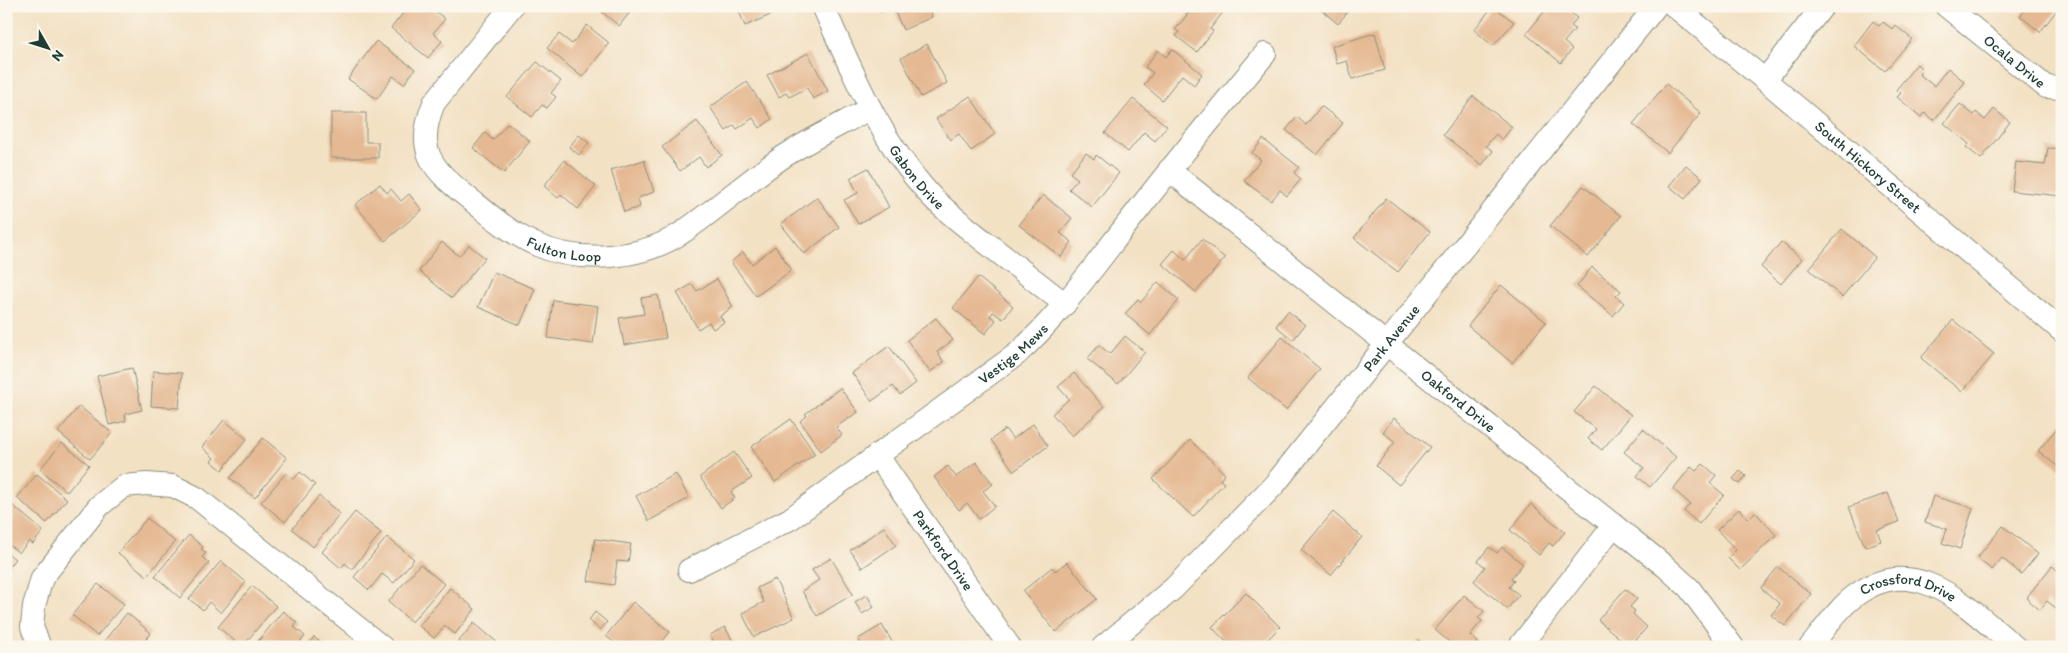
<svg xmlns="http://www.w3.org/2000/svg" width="2068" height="653" font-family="Itim,sans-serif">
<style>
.building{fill:#e5b993}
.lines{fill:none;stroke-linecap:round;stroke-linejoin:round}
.minor-casing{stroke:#898f7c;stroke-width:24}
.minor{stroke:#fff;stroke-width:22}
.labels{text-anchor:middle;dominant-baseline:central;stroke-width:4;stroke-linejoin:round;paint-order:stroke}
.street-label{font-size:15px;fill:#1f3d34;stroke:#fbf7ec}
</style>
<rect width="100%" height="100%" fill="#fbf7ec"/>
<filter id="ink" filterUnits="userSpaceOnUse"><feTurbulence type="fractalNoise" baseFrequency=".02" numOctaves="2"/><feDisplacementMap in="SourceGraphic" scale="10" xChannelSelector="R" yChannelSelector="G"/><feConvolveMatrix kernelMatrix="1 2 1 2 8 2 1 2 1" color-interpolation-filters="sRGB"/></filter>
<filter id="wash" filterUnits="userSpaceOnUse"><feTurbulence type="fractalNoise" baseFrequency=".0096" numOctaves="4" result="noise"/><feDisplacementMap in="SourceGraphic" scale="20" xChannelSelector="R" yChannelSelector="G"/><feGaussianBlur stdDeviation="1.12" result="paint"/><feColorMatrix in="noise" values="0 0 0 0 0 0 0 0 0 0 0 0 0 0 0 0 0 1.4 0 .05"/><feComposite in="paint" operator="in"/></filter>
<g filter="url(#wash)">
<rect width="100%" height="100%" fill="#f3e1c4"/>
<g id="blocks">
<!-- building -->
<path class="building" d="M409,6H429L445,19L433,33L442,41L428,58L391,28Z
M595,6H635L619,26Z
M737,6H780L782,10L745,26Z
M877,6H928L932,17L903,30L893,7L880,12Z
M1194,6H1218L1224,11L1210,29L1213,31L1197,52L1176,36L1179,32L1175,30Z
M1317,6H1352L1338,24Z
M1493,6L1514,22L1493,46L1474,30Z
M1549,6H1563L1577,18L1571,26L1575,29L1564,42L1572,49L1561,63L1526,34Z
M2025,6H2062V14L2057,10L2040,32L2020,16L2027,8Z
M1873,21L1879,26L1883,22L1892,29L1895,25L1912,39L1885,71L1854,46Z
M587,25L609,43L582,77L547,48L559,34L572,44Z
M1375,33L1385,70L1352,79L1347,61L1337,64L1332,46Z
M376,41L415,69L404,84L393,76L377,99L348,79Z
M927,44L947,83L921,97L901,58Z
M1172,49L1202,74L1194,85L1182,75L1162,100L1144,85L1153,73L1145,67L1158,50L1166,57Z
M808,53L828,91L813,99L807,88L789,97L786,93L779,97L767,75Z
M537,62L561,81L551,93L556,97L547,108L542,105L532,117L507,97Z
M1917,64L1922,69L1919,74L1934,86L1948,68L1965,82L1934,120L1925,113L1921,117L1897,97L1901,93L1896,90Z
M747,82L772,119L760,128L753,118L737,129L734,125L726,131L710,107Z
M1666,84L1701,113L1668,153L1633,124Z
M970,96L995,134L971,151L959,134L950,140L936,119Z
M1473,96L1512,127L1502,140L1496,134L1486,146L1493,151L1482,165L1443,135Z
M1133,99L1167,126L1155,141L1144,132L1128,152L1105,133Z
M1960,104L1974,115L1976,112L1985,120L1994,109L2010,122L1981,159L1966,147L1969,144L1944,123Z
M1321,106L1343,123L1317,155L1286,130L1297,117L1306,125Z
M331,113H366V142H378V158H331Z
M697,121L722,155L706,167L699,157L680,171L662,147Z
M508,123L530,141L504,173L473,148L485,133L493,140Z
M579,135L589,143L579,155L569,147Z
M1263,139L1299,167L1294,173L1301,179L1287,196L1280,190L1271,201L1244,181L1261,160L1252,153Z
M2048,148L2062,149V196L2012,191L2016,162L2045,165Z
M1086,153L1094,159L1096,155L1119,173L1092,207L1069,189L1078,179L1070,173Z
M564,160L596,186L578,209L561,194L558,198L544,186Z
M644,160L654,192L638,198L640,207L624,212L611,170Z
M1686,165L1702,178L1685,199L1669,186Z
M868,168L889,207L858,224L844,200L858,193L850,178Z
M380,184L387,193L391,189L401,201L409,194L422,210L385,241L355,205Z
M1583,186L1621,216L1588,257L1550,226Z
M1043,195L1072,218L1060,233L1072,242L1061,257L1019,225Z
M817,197L839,227L804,254L781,224Z
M1386,198L1430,232L1398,272L1354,238Z
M1842,229L1875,257L1842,297L1809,269Z
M1202,239L1225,258L1196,292L1162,264L1174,250L1185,260Z
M442,242L459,256L469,245L485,258L452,298L419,271Z
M1781,242L1802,259L1781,284L1761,267Z
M775,246L792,270L756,296L731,262L743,252L752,264Z
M1592,267L1621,291L1616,296L1624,303L1613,316L1577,286Z
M494,272L535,289L520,325L478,307Z
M978,277L1013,306L1003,319L993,312L990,316L996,320L985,334L953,308Z
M717,279L733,307L720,316L724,322L713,329L709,322L698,329L677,293L692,284L697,291Z
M1158,282L1179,300L1150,335L1125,314L1138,299L1141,302Z
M1501,285L1546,322L1512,363L1468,326Z
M658,295L666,338L624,345L619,318L644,314L641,298Z
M553,300L598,306L593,344L548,338Z
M1288,311L1305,325L1293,340L1276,326Z
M936,318L953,340L937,352L944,362L930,372L907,340Z
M1953,320L1994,354L1962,392L1921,358Z
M1125,336L1145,352L1118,384L1087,359L1099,345L1110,354Z
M1282,337L1320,369L1286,410L1248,378Z
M889,346L916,383L900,395L893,386L872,401L852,373Z
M132,368L142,410L125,414L126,421L109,425L97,376Z
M153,371L182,373L179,408L151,406Z
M1074,373L1104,407L1072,436L1052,414L1069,399L1058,387Z
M1596,386L1631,415L1602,450L1588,439L1596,429L1574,412Z
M840,388L858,412L836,427L842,435L821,451L800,421L807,416L805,414Z
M79,406L112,433L90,459L58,432Z
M1394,418L1430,447L1399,485L1376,466L1395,442L1383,432Z
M791,419L815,454L775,482L751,447Z
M224,420L247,439L222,470L211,461L214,458L202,447Z
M2062,422V470L2038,451Z
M1033,424L1048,446L1014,471L991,440L1005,429L1013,439Z
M1643,429L1676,457L1650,487L1637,476L1644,468L1624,452Z
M263,438L287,458L255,498L230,478Z
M1190,440L1225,474L1220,480L1224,483L1193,517L1153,479Z
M62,443L89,465L67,492L40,469Z
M734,452L752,478L731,492L735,498L721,508L700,477Z
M976,462L993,484L983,491L995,506L979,519L967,503L959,510L934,477L948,466L956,477Z
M1703,464L1716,475L1710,483L1724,495L1699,524L1684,511L1690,504L1673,489L1691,467L1696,471Z
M1740,471L1746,476L1740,484L1733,479Z
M300,472L315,485L285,522L261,502L286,473L294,479Z
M37,474L67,499L47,523L17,498Z
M676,474L689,498L649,521L636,496Z
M1888,493L1899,522L1877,530L1881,541L1865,547L1849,507Z
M319,496L340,514L313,547L292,529Z
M1933,496L1973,508L1960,549L1942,543L1947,529L1925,522Z
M10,503L43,531L33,544L29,541L19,553L6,542V507Z
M1531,504L1565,532L1553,546L1549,543L1539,555L1510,530Z
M1739,509L1748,519L1755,512L1776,535L1740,570L1728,558L1736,550L1717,530Z
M355,512L381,533L352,569L345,563L341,568L322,552Z
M1333,512L1362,537L1331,575L1301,550Z
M147,518L175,542L147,576L118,553Z
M2003,526L2038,554L2021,574L2002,558L1992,570L1977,558Z
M884,527L896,545L862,568L850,550Z
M189,535L203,547L201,549L206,553L202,557L209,563L180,598L155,576Z
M387,537L414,559L394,583L382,574L369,590L354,577Z
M595,539L631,544L628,562L617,561L614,585L588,581Z
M1489,547L1497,553L1502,547L1523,564L1511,578L1514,581L1509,587L1519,595L1507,609L1474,581L1485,567L1478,561Z
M6,552L15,559L6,570Z
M831,558L853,594L817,616L802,591L819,580L812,570Z
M221,561L246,582L221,613L209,602L203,610L189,599Z
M1067,562L1097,599L1056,632L1023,591L1052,567L1055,571Z
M420,564L444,584L412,622L388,602Z
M2052,566L2062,574V613L2047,601L2040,610L2026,598Z
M1778,567L1811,594L1785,626L1771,615L1780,604L1761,588Z
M775,579L794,618L754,637L742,613L764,602L757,588Z
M98,584L124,604L97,636L72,615Z
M252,586L276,606L242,647L218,627Z
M450,588L475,609L455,634L445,626L434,638L419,626Z
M1625,589L1637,599L1630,607L1635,611L1633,614L1647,627L1630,647L1598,620Z
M1246,593L1280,627L1260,647H1231L1212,627Z
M867,595L874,607L862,614L855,602Z
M1464,595L1484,611L1478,618L1482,621L1470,635L1478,642L1474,647H1455L1435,630Z
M633,602L670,632L658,647H620L606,636Z
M283,611L297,623L294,627L305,636L296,647H257L255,645Z
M595,612L607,622L600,630L589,620Z
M127,613L151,633L140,647H99Z
M474,623L498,643L495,647H454Z
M882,625L892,642L884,647H863L858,639Z
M725,627L736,647H703L713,641L710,635Z
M314,637L326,647H306Z
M1419,640L1426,647H1414Z"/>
</g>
</g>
<g filter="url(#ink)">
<use href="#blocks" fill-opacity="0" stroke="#898f7c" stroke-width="1"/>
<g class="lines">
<!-- minor casing -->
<g class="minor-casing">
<g id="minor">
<path id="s1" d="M512,6L434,103C415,149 430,167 466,196C489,214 511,234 537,245C580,264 641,259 680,234C714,211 746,182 780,159C808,140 840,125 869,109"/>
<path id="s2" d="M823,6C854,75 878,137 929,194C945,211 965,226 984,241C1011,262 1038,283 1065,304"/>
<path id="s3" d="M1674,6L1765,80L2062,331"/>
<path id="s4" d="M1946,6L2046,87L2062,88"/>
<path d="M1765,80L1823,6"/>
<path id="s5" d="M1169,170L1666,567L1689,588L1733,647"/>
<path id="s6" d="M877,455L1010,647"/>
<path id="s7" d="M689,570L790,519L1017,354C1062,313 1097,262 1135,214C1177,160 1221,107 1265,54"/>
<path d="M40,647L32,627L34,606L42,578L99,506L124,486L146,484L173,486L197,498L382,647"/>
<path id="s8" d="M1103,647L1174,588L1275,484L1656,6"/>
<path d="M1519,647L1614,525"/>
<path id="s9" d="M1810,647C1824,630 1838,608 1856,595C1917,550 1969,609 2015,647"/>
</g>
</g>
<!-- minor -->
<use href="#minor" class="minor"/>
</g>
</g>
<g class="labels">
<!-- street labels -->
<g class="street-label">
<text stroke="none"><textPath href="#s4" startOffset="88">Ocala Drive</textPath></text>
<text stroke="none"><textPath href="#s3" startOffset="252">South Hickory Street</textPath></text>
<text stroke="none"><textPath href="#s2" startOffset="196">Gabon Drive</textPath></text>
<text stroke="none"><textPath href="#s1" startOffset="348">Fulton Loop</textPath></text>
<text stroke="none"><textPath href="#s8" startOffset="424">Park Avenue</textPath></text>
<text stroke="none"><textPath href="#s7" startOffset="391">Vestige Mews</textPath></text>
<text stroke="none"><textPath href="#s5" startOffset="370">Oakford Drive</textPath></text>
<text stroke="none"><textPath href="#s6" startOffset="116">Parkford Drive</textPath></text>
<text stroke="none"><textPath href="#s9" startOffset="126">Crossford Drive</textPath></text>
</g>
</g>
<!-- margin -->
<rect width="2068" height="653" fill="none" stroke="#fbf7ec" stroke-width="25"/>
<!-- north arrow -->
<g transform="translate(48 48) rotate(129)" stroke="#fbf7ec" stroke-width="4" paint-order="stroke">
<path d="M0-4L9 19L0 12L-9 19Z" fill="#1f3d34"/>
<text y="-8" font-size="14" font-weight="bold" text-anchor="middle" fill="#1f3d34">N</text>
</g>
</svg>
